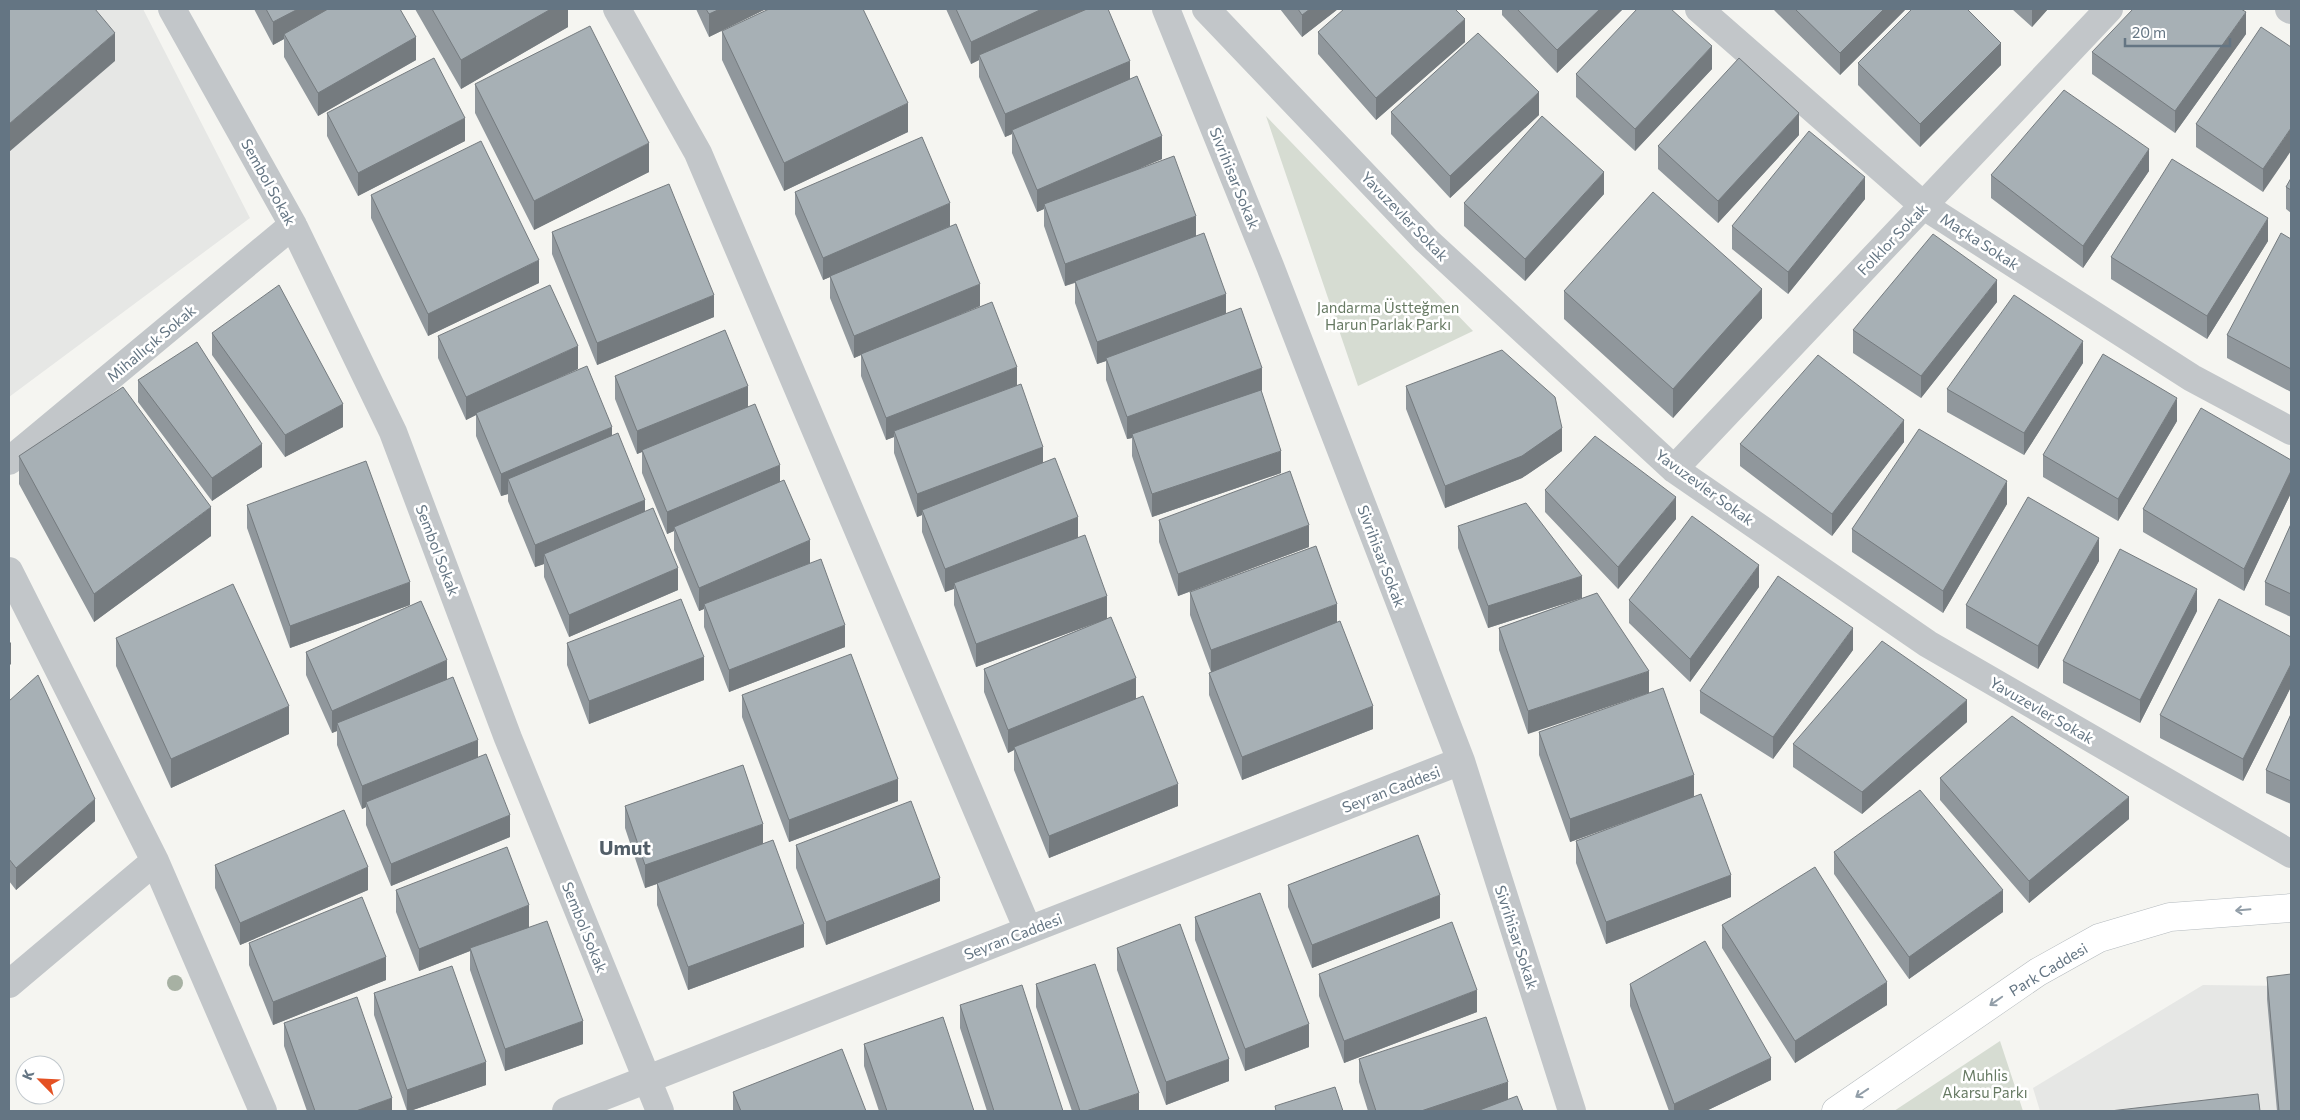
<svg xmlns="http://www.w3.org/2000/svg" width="2300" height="1120" font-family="Commissioner,sans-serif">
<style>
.built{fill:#e6e7e5}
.green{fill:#d6dcd2}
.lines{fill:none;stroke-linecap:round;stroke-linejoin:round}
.secondary-casing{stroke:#b4babe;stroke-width:29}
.street{stroke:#c2c6c9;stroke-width:28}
.secondary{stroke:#fff;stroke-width:28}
.tree{fill:#a7b1a3}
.wall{fill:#90979c}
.shaded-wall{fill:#757b7f}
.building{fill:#a7b0b5;stroke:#757b7f}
.oneway{stroke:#929ea8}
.labels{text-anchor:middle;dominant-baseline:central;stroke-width:5;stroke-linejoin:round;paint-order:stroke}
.street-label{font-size:15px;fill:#647583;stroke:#fff}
.park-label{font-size:15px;fill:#677a63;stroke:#fff}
.district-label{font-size:20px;font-weight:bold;fill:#525e68;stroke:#fff}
</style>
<rect width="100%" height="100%" fill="#f5f5f1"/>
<!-- built -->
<path class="built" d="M9,9H143L250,218L9,397Z
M2203,985L2291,986V1111H2040L2033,1088Z"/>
<!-- green -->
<path class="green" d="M1266,116L1473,331L1358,386Z
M2000,1041L2023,1111H1894Z"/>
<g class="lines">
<!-- secondary casing -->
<g class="secondary-casing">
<path id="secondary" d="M1836,1111L2038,972L2099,938L2170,917L2291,908"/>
</g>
<!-- street -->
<path class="street" d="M172,9L293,225L393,432L508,738L660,1111
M617,9L698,153L1028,930
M1166,9L1270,266L1461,761L1572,1111
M1206,9L1426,240L1674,469L1928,644L2291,854
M1699,9L1924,206L2192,378L2291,431
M2289,9L2291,10
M9,461L293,225
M1674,469L2109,9
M9,571L155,861L263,1111
M9,984L155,861
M566,1111L1461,761"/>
<!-- secondary -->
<use href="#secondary" class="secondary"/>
</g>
<!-- trees -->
<circle class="tree" cx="175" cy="983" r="8"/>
<!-- wall -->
<path class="wall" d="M254,9H400L416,60L318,116L284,57V39L273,45Z
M415,9H568V27L461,89Z
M696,9H766L709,37Z
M946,9H1108L1130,80L1162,159L1140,168L1196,236L1226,313L1262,390L1261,391L1281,473L1152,517L1132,456V438L1127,439L1106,380V361L1097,364L1075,303V283L1065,286L1044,226V209L1037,212L1012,153V134L1005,137L979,77V60L971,64Z
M1280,9H1338L1302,37Z
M1502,9H1623L1557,73L1502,15Z
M1774,9H1906L1840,75L1774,10Z
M2012,9H2048L2032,27Z
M722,31L908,132L784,191L722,60Z
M1318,32L1465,42L1376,120L1318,54Z
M2246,34L2175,133L2092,74V52Z
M2291,47L2263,192L2196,147V124Z
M1858,63L2001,65L1920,147L1858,85Z
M1712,69L1635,151L1576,97V74Z
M475,84L649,172L534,230L475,113Z
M1391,112L1539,115L1450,198L1391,134Z
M327,113L465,141L358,196L327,136Z
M1799,135L1718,223L1658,169V146Z
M2149,171L2083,268L1991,198V175Z
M2291,178V213L2286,209V187Z
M795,192L950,226L980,306L945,321L1017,386L1043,463L1078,538L1136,699L1178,806L1049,858L1014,770V750L1008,753L984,692V669L1103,620L976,667L954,605V588L945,592L922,532V515L917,517L894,453V437L886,440L861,376V355L854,358L830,298V277L823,280L795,214Z
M1604,194L1525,281L1464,226V203Z
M371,195L539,283L428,336L371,218Z
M1865,199L1788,294L1732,249V226Z
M552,232L714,317L597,365L552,254Z
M2291,239V392L2227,358V335Z
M2268,241L2207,339L2111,279V257Z
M1564,291L1762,318L1673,418L1564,319Z
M1997,302L1921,398L1853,353V330Z
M212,333L343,427L285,457L212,355Z
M438,336L578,369L543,385L612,435L645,512L678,590L569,637L544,577V564L535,567L508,501V494L501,496L476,436V415L466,420L438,358Z
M2083,363L2024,455L1947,412V389Z
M615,376L748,407L780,482L810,563L845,647L729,692L704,627V609L699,611L674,550V531L667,534L642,473V452L637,454L615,399Z
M138,380L262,467L212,501L138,402Z
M1406,386L1562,451L1522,478L1445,508L1406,409Z
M2177,421L2118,521L2043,477V455Z
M1904,442L1832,536L1740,466V444Z
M19,456L211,536L94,622L19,484Z
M2291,460V493L2244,591L2143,532V509Z
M1545,490L1676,519L1618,589L1545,512Z
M2007,504L1943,613L1852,552V529Z
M247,505L410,605L290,648L247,528Z
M1159,520L1309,547L1178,596L1159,542Z
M2291,524V617L2265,605V582Z
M1458,526L1582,598L1488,628L1458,548Z
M2099,561L2038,669L1966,628V605Z
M1759,587L1690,682L1629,623V600Z
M1190,592L1337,622L1373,729L1242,780L1209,695V673L1211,672L1190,615Z
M1597,593L1528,734L1499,650V628Z
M2197,611L2140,723L2063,683V661Z
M2291,637V687L2243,781L2160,738V715Z
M116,638L289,734L171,788L116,666Z
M567,643L704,680L589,724L567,665Z
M1853,650L1773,759L1700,713V691Z
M306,652L447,680L510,837L391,886L366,825V807L362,809L337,745V731L332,733L306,675Z
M742,695L898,801L789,842L742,717Z
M9,701L95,821L16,890L9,881Z
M2291,714V804L2266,793V770Z
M1967,722L1862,814L1793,767V744Z
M1539,732L1694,796L1731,897L1606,944L1576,863V841L1648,814L1570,842L1539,755Z
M1940,778L2129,819L2029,903L1940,800Z
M625,806L763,843L804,947L688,990L657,905V884L645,888L625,828Z
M796,845L940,901L826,945L796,868Z
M1834,852L2003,912L1909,979L1834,874Z
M215,865L368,890L240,945L215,888Z
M1288,885L1440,918L1312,968L1288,907Z
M396,890L529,927L583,1044L505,1071L470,970V951L419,971L396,912Z
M1195,917L1309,1047L1245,1071L1195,940Z
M1722,925L1887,1005L1795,1063L1722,948Z
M249,943L386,980L273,1025L249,965Z
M1117,948L1229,1081L1166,1105L1117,970Z
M1319,974L1477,1012L1344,1063L1319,996Z
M2267,977L2291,1111H2277L2267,999Z
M1036,984L1139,1111H1072L1036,1007Z
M1630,984L1771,1080L1706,1111H1669L1630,1006Z
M374,993L486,1085L410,1111H407L374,1015Z
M960,1005L1063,1111H987L960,1028Z
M284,1023L392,1111H307L284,1046Z
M864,1044L974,1111H879L864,1066Z
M1359,1059L1508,1100L1523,1111H1368L1359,1082Z
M733,1092L866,1111H733Z"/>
<!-- shaded-wall -->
<path class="shaded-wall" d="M298,9H338L284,34V39L273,45V22Z
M551,9H568V27L461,89V60Z
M720,9H766L709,37V14Z
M1042,9H1091L979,55V60L971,64V42Z
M1310,9H1338L1302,37V15Z
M1600,9H1623L1557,73V50Z
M1884,9H1906L1840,75V53Z
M2032,9H2048L2032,27Z
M2246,12V34L2175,133V111Z
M1465,19V42L1376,120V98Z
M115,33V61L9,152V124Z
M416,37V60L318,116V93Z
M2001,43V65L1920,147V124Z
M1712,46V69L1635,151V129Z
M1130,61V83L1012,130V134L1005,137V114Z
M1539,92V115L1450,198V176Z
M908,103V132L784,191V163Z
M1799,113V135L1718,223V201Z
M465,118V141L358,196V173Z
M2291,128V151L2263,192V169Z
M1162,136V159L1046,208L1044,204V209L1037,212V190Z
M649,143V172L534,230V201Z
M2149,149V171L2083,268V246Z
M1604,172V194L1525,281V259Z
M1865,177V199L1788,294V272Z
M950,203V226L823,280V258Z
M1196,216V238L1065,286V264Z
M2268,218V241L2207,339V316Z
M539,260V283L428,336V314Z
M1997,280V302L1921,398V376Z
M980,284V306L862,355L861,354V355L854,358V336Z
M1762,289V318L1673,418V389Z
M1226,294V316L1106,358V361L1097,364V342Z
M714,295V317L597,365V343Z
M2083,341V363L2024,455V433Z
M578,346V369L476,415V413V415L466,420V397Z
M1017,367V389L894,431V437L886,440V418Z
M1262,368V390L1133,437L1132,434V438L1127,439V417Z
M748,386V408L642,450V452L637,454V431Z
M2177,398V421L2118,521V499Z
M343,404V427L285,457V435Z
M1904,420V442L1832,536V514Z
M612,427V449L508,479V494L501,496V474Z
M1562,428V451L1522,478L1445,508V486Z
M262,444V467L212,501V478Z
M1043,447V470L922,510V515L917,517V494Z
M1281,451V473L1152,517V494Z
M780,465V488L674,527V531L667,534V512Z
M2291,471V493L2244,591V569Z
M2007,481V504L1943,613V591Z
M1676,497V519L1618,589V567Z
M645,500V522L544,554V564L535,567V545Z
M211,507V536L94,622V594Z
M1078,517V540L954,583V589L945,592V569Z
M1309,525V547L1178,596V574Z
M2099,538V561L2038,669V646Z
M810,540V563L704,604V609L699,611V588Z
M1759,565V587L1690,682V659Z
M678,568V590L569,637V615Z
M1582,576V598L1488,628V606Z
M410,582V605L290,648V626Z
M2197,589V611L2140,723V700Z
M1107,596V619L976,667V644Z
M1337,604V627L1211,672V650Z
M845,625V647L729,692V670Z
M1853,628V650L1773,759V737Z
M11,642V664L9,666V644Z
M704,657V680L589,724V701Z
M447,660V682L337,723V731L332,733V711Z
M2291,664V687L2243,781V759Z
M1649,671V693L1528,734V711Z
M1136,678V700L1014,747V750L1008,753V730Z
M1967,700V722L1862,814V792Z
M289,706V734L171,788V759Z
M1373,706V729L1242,780V757Z
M478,740V763L366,802V807L362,809V786Z
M1694,775V797L1570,842V819Z
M898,779V801L789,842V820Z
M1178,784V806L1049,858V836Z
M2129,797V819L2029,903V881Z
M95,799V821L16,890V868Z
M510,815V837L391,886V864Z
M763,824V847L645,888V865Z
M368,867V890L240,945V923Z
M1731,875V897L1606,944V922Z
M940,878V901L826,945V922Z
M2003,890V912L1909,979V957Z
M1440,895V918L1312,968V945Z
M529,905V928L470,948V951L419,971V949Z
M804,924V947L688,990V967Z
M386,957V980L273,1025V1002Z
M1887,982V1005L1795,1063V1041Z
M1477,990V1012L1344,1063V1041Z
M583,1021V1044L505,1071V1049Z
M1309,1024V1047L1245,1071V1049Z
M1771,1058V1080L1706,1111H1674V1104Z
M1229,1059V1081L1166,1105V1082Z
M486,1062V1085L410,1111H407V1090Z
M1508,1082V1105L1489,1111H1421Z
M1139,1093V1111H1086Z
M392,1098V1111H356Z"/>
<!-- building -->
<path class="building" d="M9,9H95L115,33L9,124Z
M266,9H298L273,22Z
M328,9H400L416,37L318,93L284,34Z
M432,9H551L461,60Z
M706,9H720L709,14Z
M769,9H863L908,103L784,163L722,31Z
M956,9H1042L971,42Z
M1087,9H1108L1130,61L1005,114L979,55Z
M1298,9H1310L1302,15Z
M1344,9H1455L1465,19L1376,98L1318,32Z
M1517,9H1600L1557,50Z
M1637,9H1671L1712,46L1635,129L1576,74Z
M1795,9H1884L1840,53Z
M1912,9H1967L2001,43L1920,124L1858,63Z
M2133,9H2241L2246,12L2175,111L2092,52Z
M590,26L649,143L534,201L475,84Z
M2261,27L2291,47V128L2263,169L2196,124Z
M1478,33L1539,92L1450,176L1391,112Z
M434,58L465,118L358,173L327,113Z
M1739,58L1799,113L1718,201L1658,146Z
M1137,76L1162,136L1037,190L1012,130Z
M2064,90L2149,149L2083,246L1991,175Z
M1542,116L1604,172L1525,259L1464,203Z
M1809,131L1865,177L1788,272L1732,226Z
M922,137L950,203L823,258L795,192Z
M481,141L539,260L428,314L371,195Z
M1174,156L1196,216L1065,264L1044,204Z
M2172,159L2268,218L2207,316L2111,257Z
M2291,178V190L2286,187Z
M669,184L714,295L597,343L552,232Z
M1653,192L1762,289L1673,389L1564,291Z
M956,224L980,284L854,336L830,276Z
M1204,233L1226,294L1097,342L1075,281Z
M2281,233L2291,239V369L2227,335Z
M1933,234L1997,280L1921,376L1853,330Z
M279,285L343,404L285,435L212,333Z
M550,285L578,346L466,397L438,336Z
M2014,295L2083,341L2024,433L1947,389Z
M992,302L1017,367L886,418L861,354Z
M1241,308L1262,368L1127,417L1106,358Z
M725,330L748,386L637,431L615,376Z
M197,342L262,444L212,478L138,380Z
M1502,350L1555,397L1562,428L1522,456L1445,486L1406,386Z
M2103,354L2177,398L2118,499L2043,455Z
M1818,355L1904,420L1832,514L1740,444Z
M587,366L612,427L501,474L476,413Z
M1021,384L1043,447L917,494L894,431Z
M123,387L211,507L94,594L19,456Z
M1261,390L1281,451L1152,494L1132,434Z
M755,404L780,465L667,512L642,450Z
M2201,408L2291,460V471L2244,569L2143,509Z
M1919,429L2007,481L1943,591L1852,529Z
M618,433L645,500L535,545L508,479Z
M1595,436L1676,497L1618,567L1545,490Z
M1055,458L1078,517L945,569L922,510Z
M366,461L410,582L290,626L247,505Z
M1290,471L1309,525L1178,574L1159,520Z
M784,480L810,540L699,588L674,527Z
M2028,497L2099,538L2038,646L1966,605Z
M1526,503L1582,576L1488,606L1458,526Z
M653,508L678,568L569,615L544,554Z
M1692,516L1759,565L1690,659L1629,600Z
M2291,524V594L2265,582Z
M1085,535L1107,596L976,644L954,583Z
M1316,546L1337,604L1211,650L1190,592Z
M2120,549L2197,589L2140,700L2063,661Z
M821,559L845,625L729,670L704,604Z
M1778,576L1853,628L1773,737L1700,691Z
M233,584L289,706L171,759L116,638Z
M1597,593L1649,671L1528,711L1499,628Z
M681,599L704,657L589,701L567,643Z
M2219,599L2291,637V664L2243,759L2160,715Z
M421,601L447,660L332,711L306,652Z
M1111,617L1136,678L1008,730L984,669Z
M1340,621L1373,706L1242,757L1209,673Z
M1882,641L1967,700L1862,792L1793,744Z
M851,654L898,779L789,820L742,695Z
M38,675L95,799L16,868L9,859V701Z
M453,677L478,740L362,786L337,723Z
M1663,688L1694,775L1570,819L1539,732Z
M1143,696L1178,784L1049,836L1014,747Z
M2291,714V781L2266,770Z
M2012,716L2129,797L2029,881L1940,778Z
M486,754L510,815L391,864L366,802Z
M743,765L763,824L645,865L625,806Z
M1920,790L2003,890L1909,957L1834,852Z
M1701,794L1731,875L1606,922L1576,841Z
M911,801L940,878L826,922L796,845Z
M344,810L368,867L240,923L215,865Z
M1418,835L1440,895L1312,945L1288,885Z
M773,840L804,924L688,967L657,883Z
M507,847L529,905L419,949L396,890Z
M1815,867L1887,982L1795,1041L1722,925Z
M1260,893L1309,1024L1245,1049L1195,917Z
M362,897L386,957L273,1002L249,943Z
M547,921L583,1021L505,1049L470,948Z
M1452,922L1477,990L1344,1041L1319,974Z
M1180,924L1229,1059L1166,1082L1117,948Z
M1705,941L1771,1058L1674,1104L1630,984Z
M1095,964L1139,1093L1086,1111H1080L1036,984Z
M452,966L486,1062L407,1090L374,993Z
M2291,974V1111H2279L2267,977Z
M1022,985L1063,1111H994L960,1005Z
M357,997L392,1098L356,1111H315L284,1023Z
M943,1017L974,1111H887L864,1044Z
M1486,1017L1508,1082L1421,1111H1376L1359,1059Z
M842,1049L866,1111H741L733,1092Z
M1335,1087L1343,1111H1276L1275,1106Z
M2258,1094L2260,1111H2110Z
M1517,1096L1523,1111H1477Z"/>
<!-- one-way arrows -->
<defs><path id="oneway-shaft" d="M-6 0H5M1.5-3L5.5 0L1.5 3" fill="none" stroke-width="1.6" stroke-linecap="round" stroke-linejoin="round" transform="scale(1.25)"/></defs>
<g class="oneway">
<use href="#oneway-shaft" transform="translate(2243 910) rotate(175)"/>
<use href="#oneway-shaft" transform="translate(1996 1001) rotate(145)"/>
<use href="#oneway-shaft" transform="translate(1862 1093) rotate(146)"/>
</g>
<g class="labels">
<!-- street labels -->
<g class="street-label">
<text transform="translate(1235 178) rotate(68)">Sivrihisar Sokak</text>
<text transform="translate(269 182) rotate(61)">Sembol Sokak</text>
<text transform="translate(1405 216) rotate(46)">Yavuzevler Sokak</text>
<text transform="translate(1892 239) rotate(-46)">Folklor Sokak</text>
<text transform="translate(1980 241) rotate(33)">Maçka Sokak</text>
<text transform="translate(151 343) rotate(-40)">Mihallıçık Sokak</text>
<text transform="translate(1705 487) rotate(36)">Yavuzevler Sokak</text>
<text transform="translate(438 550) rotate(69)">Sembol Sokak</text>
<text transform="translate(1382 556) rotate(69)">Sivrihisar Sokak</text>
<text transform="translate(2042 710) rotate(30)">Yavuzevler Sokak</text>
<text transform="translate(1391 789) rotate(-21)">Seyran Caddesi</text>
<text transform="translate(585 927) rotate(68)">Sembol Sokak</text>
<text transform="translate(1013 936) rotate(-21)">Seyran Caddesi</text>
<text transform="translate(1517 937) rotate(72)">Sivrihisar Sokak</text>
<text transform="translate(2048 969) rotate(-31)">Park Caddesi</text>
</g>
<!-- park labels -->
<g class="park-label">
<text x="1388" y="307">Jandarma Üstteğmen<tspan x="1388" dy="17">Harun Parlak Parkı</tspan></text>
<text x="1985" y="1075">Muhlis<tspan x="1985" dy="17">Akarsu Parkı</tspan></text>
</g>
<!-- district labels -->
<g class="district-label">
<text x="625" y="847">Umut</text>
</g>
</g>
<!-- border -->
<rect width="2300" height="1120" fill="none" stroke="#647583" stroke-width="20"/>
<!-- north arrow -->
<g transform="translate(40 1080) rotate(294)"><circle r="24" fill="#ffffff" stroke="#c1c8cd"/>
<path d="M0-4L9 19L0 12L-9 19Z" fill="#e45123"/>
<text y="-8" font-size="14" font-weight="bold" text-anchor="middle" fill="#647583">K</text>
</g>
<!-- scale -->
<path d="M2125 38v8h105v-8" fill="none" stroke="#647583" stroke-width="2.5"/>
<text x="2132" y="38" font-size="15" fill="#647583" stroke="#ffffff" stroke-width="4" paint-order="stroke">20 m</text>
</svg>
